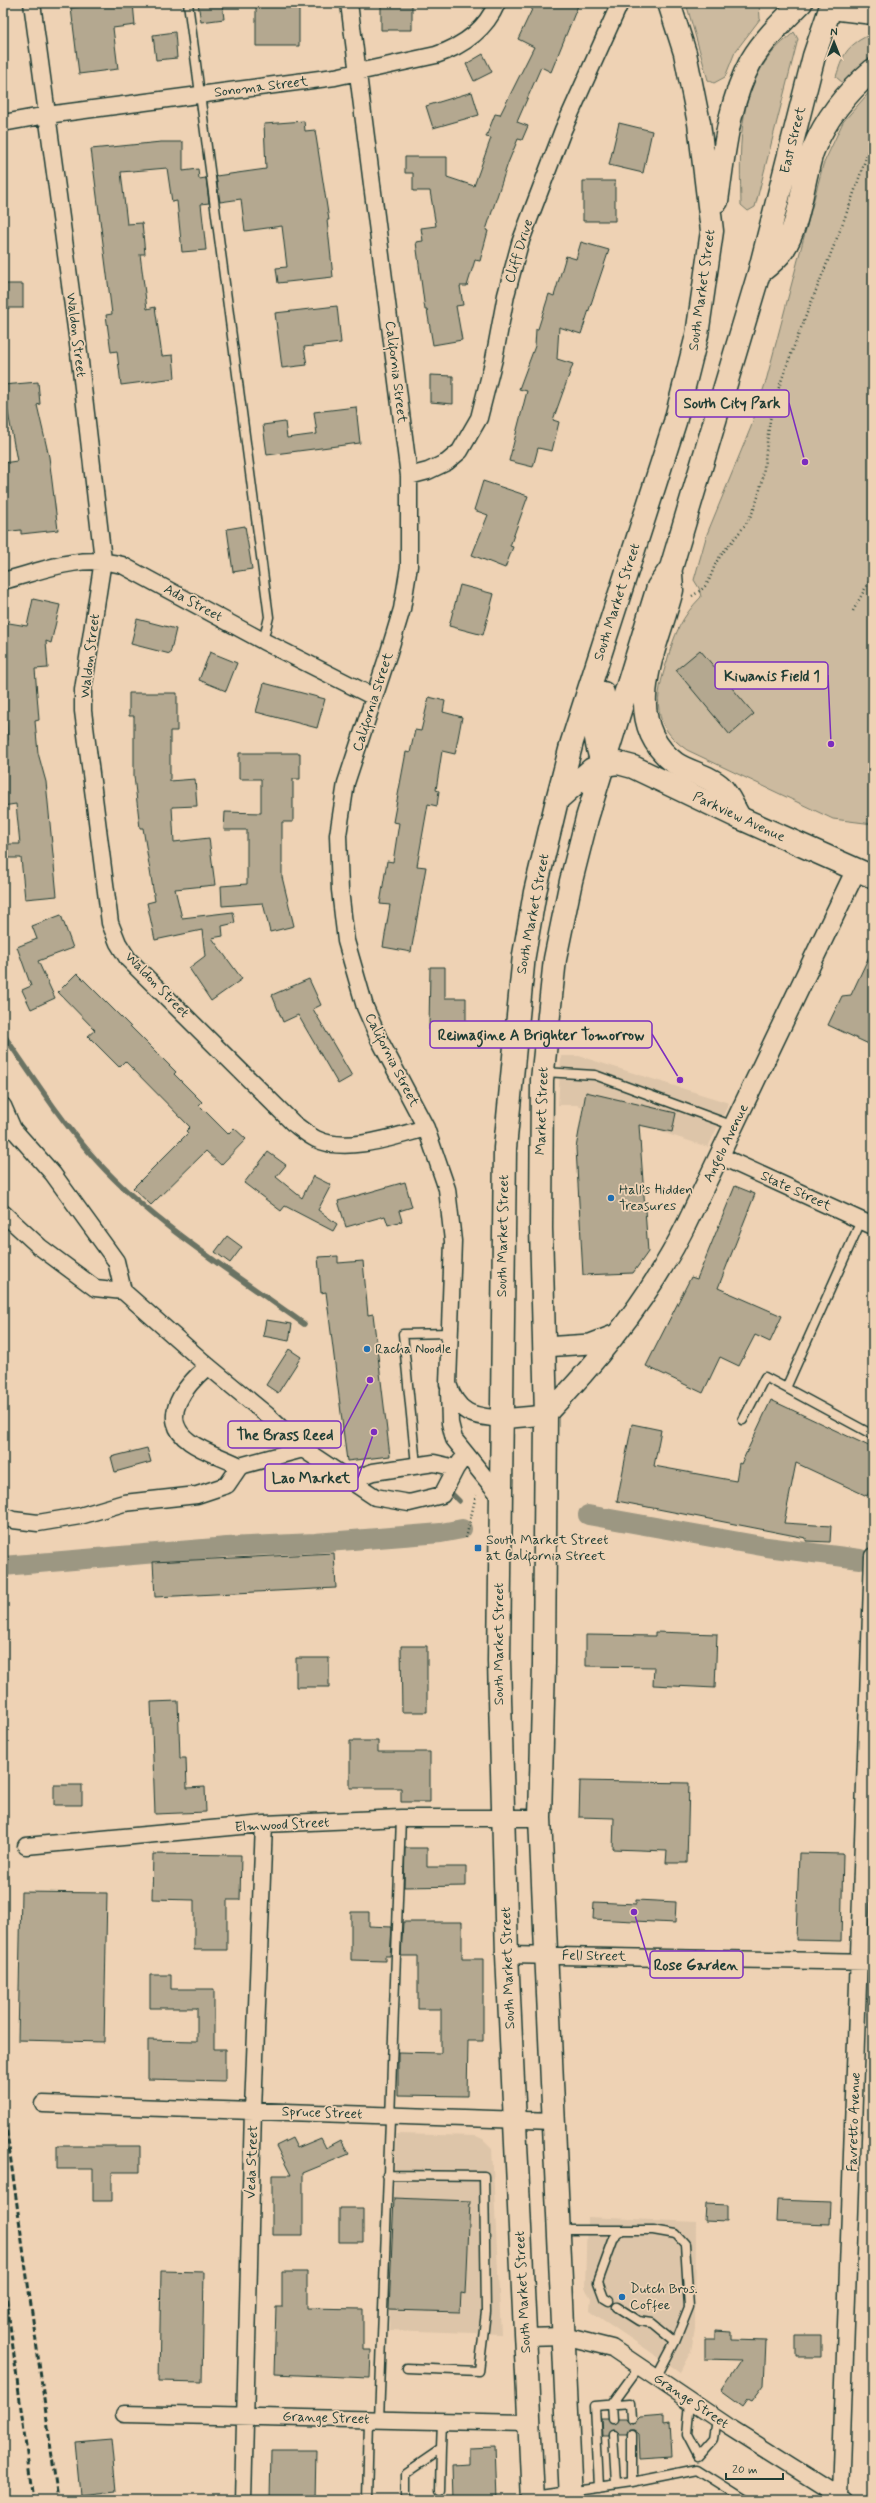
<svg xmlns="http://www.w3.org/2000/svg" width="876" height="2503" font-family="Mynerve,sans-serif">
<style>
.built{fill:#ddc5a9}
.green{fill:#ccba9f;stroke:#767c6a}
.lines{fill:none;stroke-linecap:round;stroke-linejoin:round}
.stream{stroke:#6a7363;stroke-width:5.5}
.canal{stroke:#9c9782;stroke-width:20}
.building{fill:#b4a890;stroke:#1f3d34}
.service-casing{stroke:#1f3d34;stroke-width:11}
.minor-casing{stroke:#1f3d34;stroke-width:19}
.tertiary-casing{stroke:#1f3d34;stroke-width:22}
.secondary-casing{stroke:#1f3d34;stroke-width:25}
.primary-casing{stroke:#1f3d34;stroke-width:25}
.path{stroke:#1f3d34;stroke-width:2.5;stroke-dasharray:1 3;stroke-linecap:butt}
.service{stroke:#eed2b4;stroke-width:8}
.minor{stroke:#eed2b4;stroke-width:16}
.tertiary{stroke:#eed2b4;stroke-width:19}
.secondary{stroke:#eed2b4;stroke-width:22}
.primary{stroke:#eed2b4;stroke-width:22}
.rail{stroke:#1f3d34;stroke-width:3;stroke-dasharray:6 3;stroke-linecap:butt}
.poi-dot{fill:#1f6fb2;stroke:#eed2b4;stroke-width:1.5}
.labels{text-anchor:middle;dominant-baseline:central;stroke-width:3.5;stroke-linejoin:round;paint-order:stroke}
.street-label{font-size:14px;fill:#1f3d34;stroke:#eed2b4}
.poi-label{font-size:14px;fill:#1f3d34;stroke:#eed2b4;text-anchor:start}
.leader{fill:none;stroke:#7b2cbf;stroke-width:1.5}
.callout-dot{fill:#7b2cbf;stroke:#eed2b4;stroke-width:1.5}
.callout{fill:#eed2b4;stroke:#7b2cbf;stroke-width:1.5}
.callout-label{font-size:15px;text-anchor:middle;font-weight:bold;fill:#1f3d34}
</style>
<rect width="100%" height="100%" fill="#eed2b4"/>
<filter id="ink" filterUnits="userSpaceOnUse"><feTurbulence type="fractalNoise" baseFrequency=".025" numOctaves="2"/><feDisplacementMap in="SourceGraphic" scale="8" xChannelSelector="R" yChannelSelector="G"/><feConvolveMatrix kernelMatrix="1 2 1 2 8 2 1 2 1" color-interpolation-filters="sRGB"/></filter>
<g filter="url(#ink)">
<!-- built -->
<path class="built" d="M561,1056H579L729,1103L708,1147L577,1105H558Z
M396,2134L476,2136L483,2139L492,2148L501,2334L389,2330Z
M587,2217L696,2222L695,2329L691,2351L680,2372L590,2311L591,2298L585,2288Z"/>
<!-- green -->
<path class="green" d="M686,3H759L760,19L735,52L725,77L714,83L708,80Z
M794,32L798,39L755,207L748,211L741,205C740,153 736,96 772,53C778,45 787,39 794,32Z
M873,33V57L843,83L836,77C844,51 848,45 873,33Z
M873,88V824L833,819L687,750C651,725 655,699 667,661C674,635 682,616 701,597L699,588L694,580L707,534L751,427L766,381L823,165L843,122Z"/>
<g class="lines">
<!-- stream -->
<path class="stream" d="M3,1034C31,1074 57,1115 89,1152C148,1221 231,1271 304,1324
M451,1493L459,1501"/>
<!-- canal -->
<path class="canal" d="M588,1515L767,1547L860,1559
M3,1566L227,1547L315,1543L441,1533L462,1529"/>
</g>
<!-- building -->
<path class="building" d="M104,3H133L135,25L113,28L118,69L79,74L71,8Z
M198,3H222L224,19L201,22Z
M256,3H299V46H256Z
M381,3H412V30H381Z
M535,3H579L551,72L541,67L517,122L528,126L522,140L518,139L508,163L486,230L488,231L480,261L475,260L467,286H460L463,305L456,306L462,340L433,345L427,310H425L416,242L423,241L421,228L436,226L430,191H413V173H405V157H447V177L474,186L491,138L486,137L495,114L500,115L534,47L518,39Z
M175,32L177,58L156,60L153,35Z
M483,54L492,72L474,81L466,64Z
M472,92L479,115L433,128L426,106Z
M304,121L305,131L315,130L329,220H327L333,277L278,283L276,268L287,267L282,226L245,231L241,199L220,202L216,176L266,169L264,124Z
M619,123L652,131L643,173L609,165Z
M161,142H183V171L198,169L199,179L206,178L209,203L201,204L206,250L182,252L177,201L172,202L167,168L121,172L127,224L142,223L145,254H140L147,309L155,307L162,356L173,355L175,378L121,385L117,351L111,352L106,315L112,314L91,149Z
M583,181H615V221H583Z
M581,242L609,250L581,334L559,327L557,359L573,364L553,420L559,422L552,451L538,448L533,467L509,461L527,391L519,389L535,346L536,329H538L549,294L554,296L566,256L576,259Z
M3,284H23V308H3Z
M337,306L341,343L304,347L307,365L282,368L275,313Z
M430,375L453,376V404L430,402Z
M38,382L40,404L37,405L49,457L58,530L21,534V530L3,532V463L17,461L7,407L3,408V385Z
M356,407L360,443L267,455L263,425L285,422L287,438L317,434L314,412Z
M483,481L528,496L510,546L513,547L505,568L472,555L488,515L474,510Z
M245,526L252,569L233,572L227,529Z
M460,585L494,594L483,635L449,626Z
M33,599L60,605L51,643L46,641L48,668L35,669L39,720L35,721L38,753L46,782L57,896L25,899L21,858H3V844H20L16,804L3,806V740H8L3,676V622L27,626Z
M137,619L176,629L170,654L131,644Z
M700,650L754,714L730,735L676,670Z
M210,652L237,663L226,691L199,680Z
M264,683L325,699L317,728L256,712Z
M129,693H177V731H170V781L195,779L197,806L172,807L174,842L209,838L215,885L175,889L182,918L233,912L235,923L222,926L223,936L212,938L242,979L211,1001L189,968L205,956L202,930L155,940L147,903L155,901L143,828H140L134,776V716H129Z
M429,697L445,701L443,712L462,717L455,754L442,751L436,790L439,791L437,806L428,804L417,866L426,867L411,952L383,947L390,905L380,904L387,861L393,862L399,823L393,822L406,752L410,753L415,730L421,731Z
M239,753H300V779H293V822H282V877L294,926L270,932L263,903L222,906L221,886L247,884V830H224L225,812L261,813V779H239Z
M61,915L73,948L38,961L55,998L31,1009L22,990L31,986L17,947L37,939L32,926Z
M873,948V1046L828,1025L842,996L851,995Z
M430,967H445V998H466V1030H429Z
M77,973L176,1072L174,1074L202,1102L199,1105L228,1134L234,1128L246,1139L221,1165L206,1151L151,1205L133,1188L188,1133L186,1131L190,1127L125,1061L119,1067L88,1036L95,1030L58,992Z
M309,979L321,1005L313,1009L352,1076L338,1084L298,1015L283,1022L272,995Z
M586,1092L676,1113L672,1132L639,1125L648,1252L633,1273L583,1275L576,1148Z
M268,1152L286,1165L276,1177L302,1198L313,1176L331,1185L318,1210L337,1224L333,1231L285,1206L281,1211L244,1183Z
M405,1182L412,1207L399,1211L402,1221L388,1225L385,1216L346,1227L338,1201Z
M735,1186L755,1194L718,1288L782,1316L770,1342L755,1335L739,1366L720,1357L703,1393L646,1366L691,1277L697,1279Z
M227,1236L242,1247L230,1263L215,1252Z
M338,1256V1263L363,1261L368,1315L373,1314L390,1456L347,1461L326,1292L321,1293L318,1257Z
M266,1320L292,1324L289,1341L263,1336Z
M289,1349L301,1357L278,1393L266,1385Z
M771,1400L873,1448V1484L867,1496L796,1463L784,1523L831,1526L830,1542L806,1541V1538L617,1501L632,1424L661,1430L654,1466L736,1481L739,1463L741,1464Z
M147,1448L151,1462L115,1472L111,1457Z
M334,1553L336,1588L155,1597L153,1562Z
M655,1632L717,1634L715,1688L653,1685L654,1667L586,1666V1635L655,1636Z
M401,1646H427V1712H402Z
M296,1658H329V1687H296Z
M178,1701L180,1758H186L187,1788L205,1787L206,1812L155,1814L151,1702Z
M350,1741H378V1752H430V1802H401V1788H350Z
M580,1781L689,1783L687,1863H666L667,1851L613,1849L614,1818L579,1817Z
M54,1785H82V1805H54Z
M405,1848H427V1867H466V1886L404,1887Z
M799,1853L843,1854L841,1941L796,1940Z
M153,1854L241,1855L240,1900H227V1950H194V1900L152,1899Z
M21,1892L107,1893L104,2042L18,2040Z
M636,1900L676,1902L675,1923L593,1919L594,1902L636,1904Z
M351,1912H369V1926L392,1927L390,1956H385V1961L351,1960Z
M403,1922H462V1959H483V2041H468L467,2096L398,2095V2052L441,2053V2009H418V1956H401Z
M150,1975H171V1989H214V2049H225V2081L148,2079V2040L197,2041V2008H150Z
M292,2138L297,2148L321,2138L326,2148L341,2140L349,2154L303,2173V2235H272V2175H291L276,2146Z
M57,2146H140V2172H112V2201H93V2169H57Z
M394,2198L470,2201L466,2294L461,2293L460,2312L389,2310Z
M777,2200L830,2202L829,2224L776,2222Z
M706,2204L727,2205V2222L705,2221Z
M339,2208H363V2242H339Z
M161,2271L204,2272L202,2382L159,2381Z
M282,2272H307V2308L363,2309V2350H371L370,2378L274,2374L276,2307H282Z
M715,2331L732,2332V2340L766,2341L764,2385L752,2401L748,2399L743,2406L721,2390L741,2360L705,2359V2339H715Z
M796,2335H821V2357H796Z
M664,2415V2422L670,2421L672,2456L640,2458L639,2434L634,2430H629L627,2435H619L617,2432L612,2430L608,2436H602L601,2419H608L613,2424L618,2419H625L627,2422L632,2424L639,2417Z
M111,2439L116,2491L80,2495L75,2442Z
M495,2446L497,2500H453L452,2465L469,2464V2447Z
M271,2450H316L315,2500H270Z"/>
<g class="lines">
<!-- service casing -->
<g class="service-casing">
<path id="service" d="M188,3L269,617L263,641
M544,1072L595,1075L734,1126
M861,1221L786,1388L873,1435
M743,1420L765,1377L786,1388
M416,1465L403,1334L450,1333
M387,2175L484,2176L486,2312L479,2371L407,2368
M560,2230H623
M609,2301L604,2298L598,2282L614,2238L623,2230H653L676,2234L685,2244L689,2307L675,2342L652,2323L639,2321L617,2307
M656,2378L675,2342
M690,2401L687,2435L698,2456L713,2439L716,2419
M613,2419L612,2404L639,2367
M379,2420L401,1818
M613,2435L616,2484
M632,2435V2482
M599,2487L595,2406L630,2403L631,2419
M440,2490L441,2449
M534,2496L632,2482L697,2469L746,2500
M367,2500L369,2420
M406,2500V2473L441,2449L442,2421"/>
</g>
<!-- minor casing -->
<g class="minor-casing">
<path id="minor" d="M32,3L77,336L103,560L83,690V711L110,923L118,943L128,959L293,1123C301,1129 308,1135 316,1139C346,1154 396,1136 426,1128
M349,3L409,476V566L402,609L389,652L346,783L338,835L340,890L346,941L365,1007L379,1039L426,1128L447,1189L453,1241L448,1384C458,1414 472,1416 501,1419
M3,123L47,115L335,77L436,55C463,46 486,29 497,3
M409,476L428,471L447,462L460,451L479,418L494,359L506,295L520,243L563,130L620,3
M3,581C45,570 79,554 122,565L263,641L374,697
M3,1106L13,1129L53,1174L116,1261L123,1291
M720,1156L873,1226
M3,1213L40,1247L95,1288L123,1291L208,1366L267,1415L303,1449L375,1497L409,1503L442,1495L456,1468
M208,1366C187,1384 156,1418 190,1442C204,1452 224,1458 240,1466
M449,1390L450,1423L454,1439L499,1495
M351,1480L373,1472L434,1463L456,1468L461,1461
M3,1516L13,1520L38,1523L80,1516L124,1503L197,1495L227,1485L240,1466L303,1449
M26,1846L264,1824L401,1818H540
M507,1955L873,1962
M43,2104L553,2121
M525,2337L564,2336L612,2348L729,2427L845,2500
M124,2414L529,2423
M840,2496L873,1556
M243,2500L253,2110L264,1824"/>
</g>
<!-- tertiary casing -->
<g class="tertiary-casing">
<path id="tertiary" d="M544,1347L590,1344L616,1334
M501,1419L546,1415C601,1358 652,1295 687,1223L856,870"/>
</g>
<!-- secondary casing -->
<g class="secondary-casing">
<path id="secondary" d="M831,8L873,13
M603,765L618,763L633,767L740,818L873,877"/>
</g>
<!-- primary casing -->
<g class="primary-casing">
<path id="primary" d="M717,201C724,154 728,103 751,61C764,39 783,21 801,3
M759,273C768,266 777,259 783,250C801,223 802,180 813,150C826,118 847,92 873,70
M671,574L672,590C658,646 617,719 675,763C688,772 710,776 721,787C729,795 734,809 740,818
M603,693C594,721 592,736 603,765
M557,800L592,769L603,765
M533,2500L507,1955L499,1661L505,1148L524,955L535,892L557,800L572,742L675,422L697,335L712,231L699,123L685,53L669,3
M571,2500L540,1818L544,1663L546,1415L541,1228L542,1080L555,959L571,881L587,818L658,587L671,568L759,273L814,56L832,3"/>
</g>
<!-- path -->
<path class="path" d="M692,596C697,593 702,590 706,585C712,577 713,566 719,558C730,542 745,529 753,511C768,476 764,435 775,399C805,309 847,225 873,134
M853,611L873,574
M466,1538L476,1495"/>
<!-- service -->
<use href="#service" class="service"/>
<!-- minor -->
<use href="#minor" class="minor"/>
<!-- tertiary -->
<use href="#tertiary" class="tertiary"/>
<!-- secondary -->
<use href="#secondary" class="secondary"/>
<!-- primary -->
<use href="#primary" class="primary"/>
<!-- rail -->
<path class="rail" d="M3,2104L58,2500
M3,2272L33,2500"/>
</g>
</g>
<!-- markers -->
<g class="poi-dot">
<circle cx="611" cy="1198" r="4"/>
<circle cx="367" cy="1349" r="4"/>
<rect x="474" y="1544" width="8" height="8" rx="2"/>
<circle cx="622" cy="2297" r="4"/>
</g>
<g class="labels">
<!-- street labels -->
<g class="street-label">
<text transform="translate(261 87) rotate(-7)">Sonoma Street</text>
<text transform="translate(793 140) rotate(-76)">East Street</text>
<text transform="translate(519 251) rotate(-73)">Cliff Drive</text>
<text transform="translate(702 290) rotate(-82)">South Market Street</text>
<text transform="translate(76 335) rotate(83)">Waldon Street</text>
<text transform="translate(396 372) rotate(83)">California Street</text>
<text transform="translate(617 602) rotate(-72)">South Market Street</text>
<text transform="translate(193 603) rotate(28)">Ada Street</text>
<text transform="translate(90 656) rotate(-83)">Waldon Street</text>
<text transform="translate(373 702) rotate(-72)">California Street</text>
<text transform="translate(739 817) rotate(25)">Parkview Avenue</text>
<text transform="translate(533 914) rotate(-79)">South Market Street</text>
<text transform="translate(157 985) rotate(46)">Waldon Street</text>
<text transform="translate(392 1060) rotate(63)">California Street</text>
<text transform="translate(542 1111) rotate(-88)">Market Street</text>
<text transform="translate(726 1143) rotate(-64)">Angelo Avenue</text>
<text transform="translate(796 1191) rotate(25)">State Street</text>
<text transform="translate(503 1236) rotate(-89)">South Market Street</text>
<text transform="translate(499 1644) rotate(-90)">South Market Street</text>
<text transform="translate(282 1825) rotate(-3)">Elmwood Street</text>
<text transform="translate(594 1956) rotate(1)">Fell Street</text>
<text transform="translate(508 1968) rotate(-92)">South Market Street</text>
<text transform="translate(322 2113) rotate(2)">Spruce Street</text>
<text transform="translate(854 2122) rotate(-88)">Favretto Avenue</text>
<text transform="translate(252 2162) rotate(-88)">Veda Street</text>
<text transform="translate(523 2292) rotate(-93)">South Market Street</text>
<text transform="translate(691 2401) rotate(34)">Grange Street</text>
<text transform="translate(326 2418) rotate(2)">Grange Street</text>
</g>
<!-- poi labels -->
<g class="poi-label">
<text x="619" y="1190">Hall’s Hidden<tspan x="619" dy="16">Treasures</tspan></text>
<text x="375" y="1349">Racha Noodle</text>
<text x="486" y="1540">South Market Street<tspan x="486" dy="16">at California Street</tspan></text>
<text x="630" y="2289">Dutch Bros.<tspan x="630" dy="16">Coffee</tspan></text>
</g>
</g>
<!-- callouts -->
<path class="leader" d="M805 462L789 403M831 744L828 675M680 1080L652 1034M370 1380L341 1435M374 1432L358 1478M634 1912L650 1965"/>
<g class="callout-dot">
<circle cx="805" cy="462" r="4"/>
<circle cx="831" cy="744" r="4"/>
<circle cx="680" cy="1080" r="4"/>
<circle cx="370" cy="1380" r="4"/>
<circle cx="374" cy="1432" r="4"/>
<circle cx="634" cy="1912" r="4"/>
</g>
<g class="callout">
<rect x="676" y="390" width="113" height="27" rx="4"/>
<rect x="715" y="662" width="113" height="27" rx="4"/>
<rect x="430" y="1021" width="222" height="27" rx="4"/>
<rect x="228" y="1421" width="113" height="27" rx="4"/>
<rect x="265" y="1464" width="93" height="27" rx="4"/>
<rect x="650" y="1951" width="93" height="27" rx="4"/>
</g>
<g class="callout-label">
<text x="732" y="408">South City Park</text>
<text x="772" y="681">Kiwanis Field 1</text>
<text x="541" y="1040">Reimagine A Brighter Tomorrow</text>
<text x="285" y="1440">The Brass Reed</text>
<text x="311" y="1483">Lao Market</text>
<text x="696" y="1970">Rose Garden</text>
</g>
<!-- margin -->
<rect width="876" height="2503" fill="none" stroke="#eed2b4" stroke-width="16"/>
<rect x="8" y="8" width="860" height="2487" fill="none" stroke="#1f3d34" stroke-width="1.5" filter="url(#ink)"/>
<!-- north arrow -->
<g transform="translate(834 42)" stroke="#eed2b4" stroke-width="3" paint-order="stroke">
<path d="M0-3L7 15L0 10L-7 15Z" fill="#1f3d34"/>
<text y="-6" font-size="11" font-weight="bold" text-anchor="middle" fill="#1f3d34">N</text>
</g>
<!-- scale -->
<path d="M726 2473v6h57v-6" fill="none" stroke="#1f3d34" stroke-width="2"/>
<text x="732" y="2473" font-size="12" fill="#1f3d34" stroke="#eed2b4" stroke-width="3" paint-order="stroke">20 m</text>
</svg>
